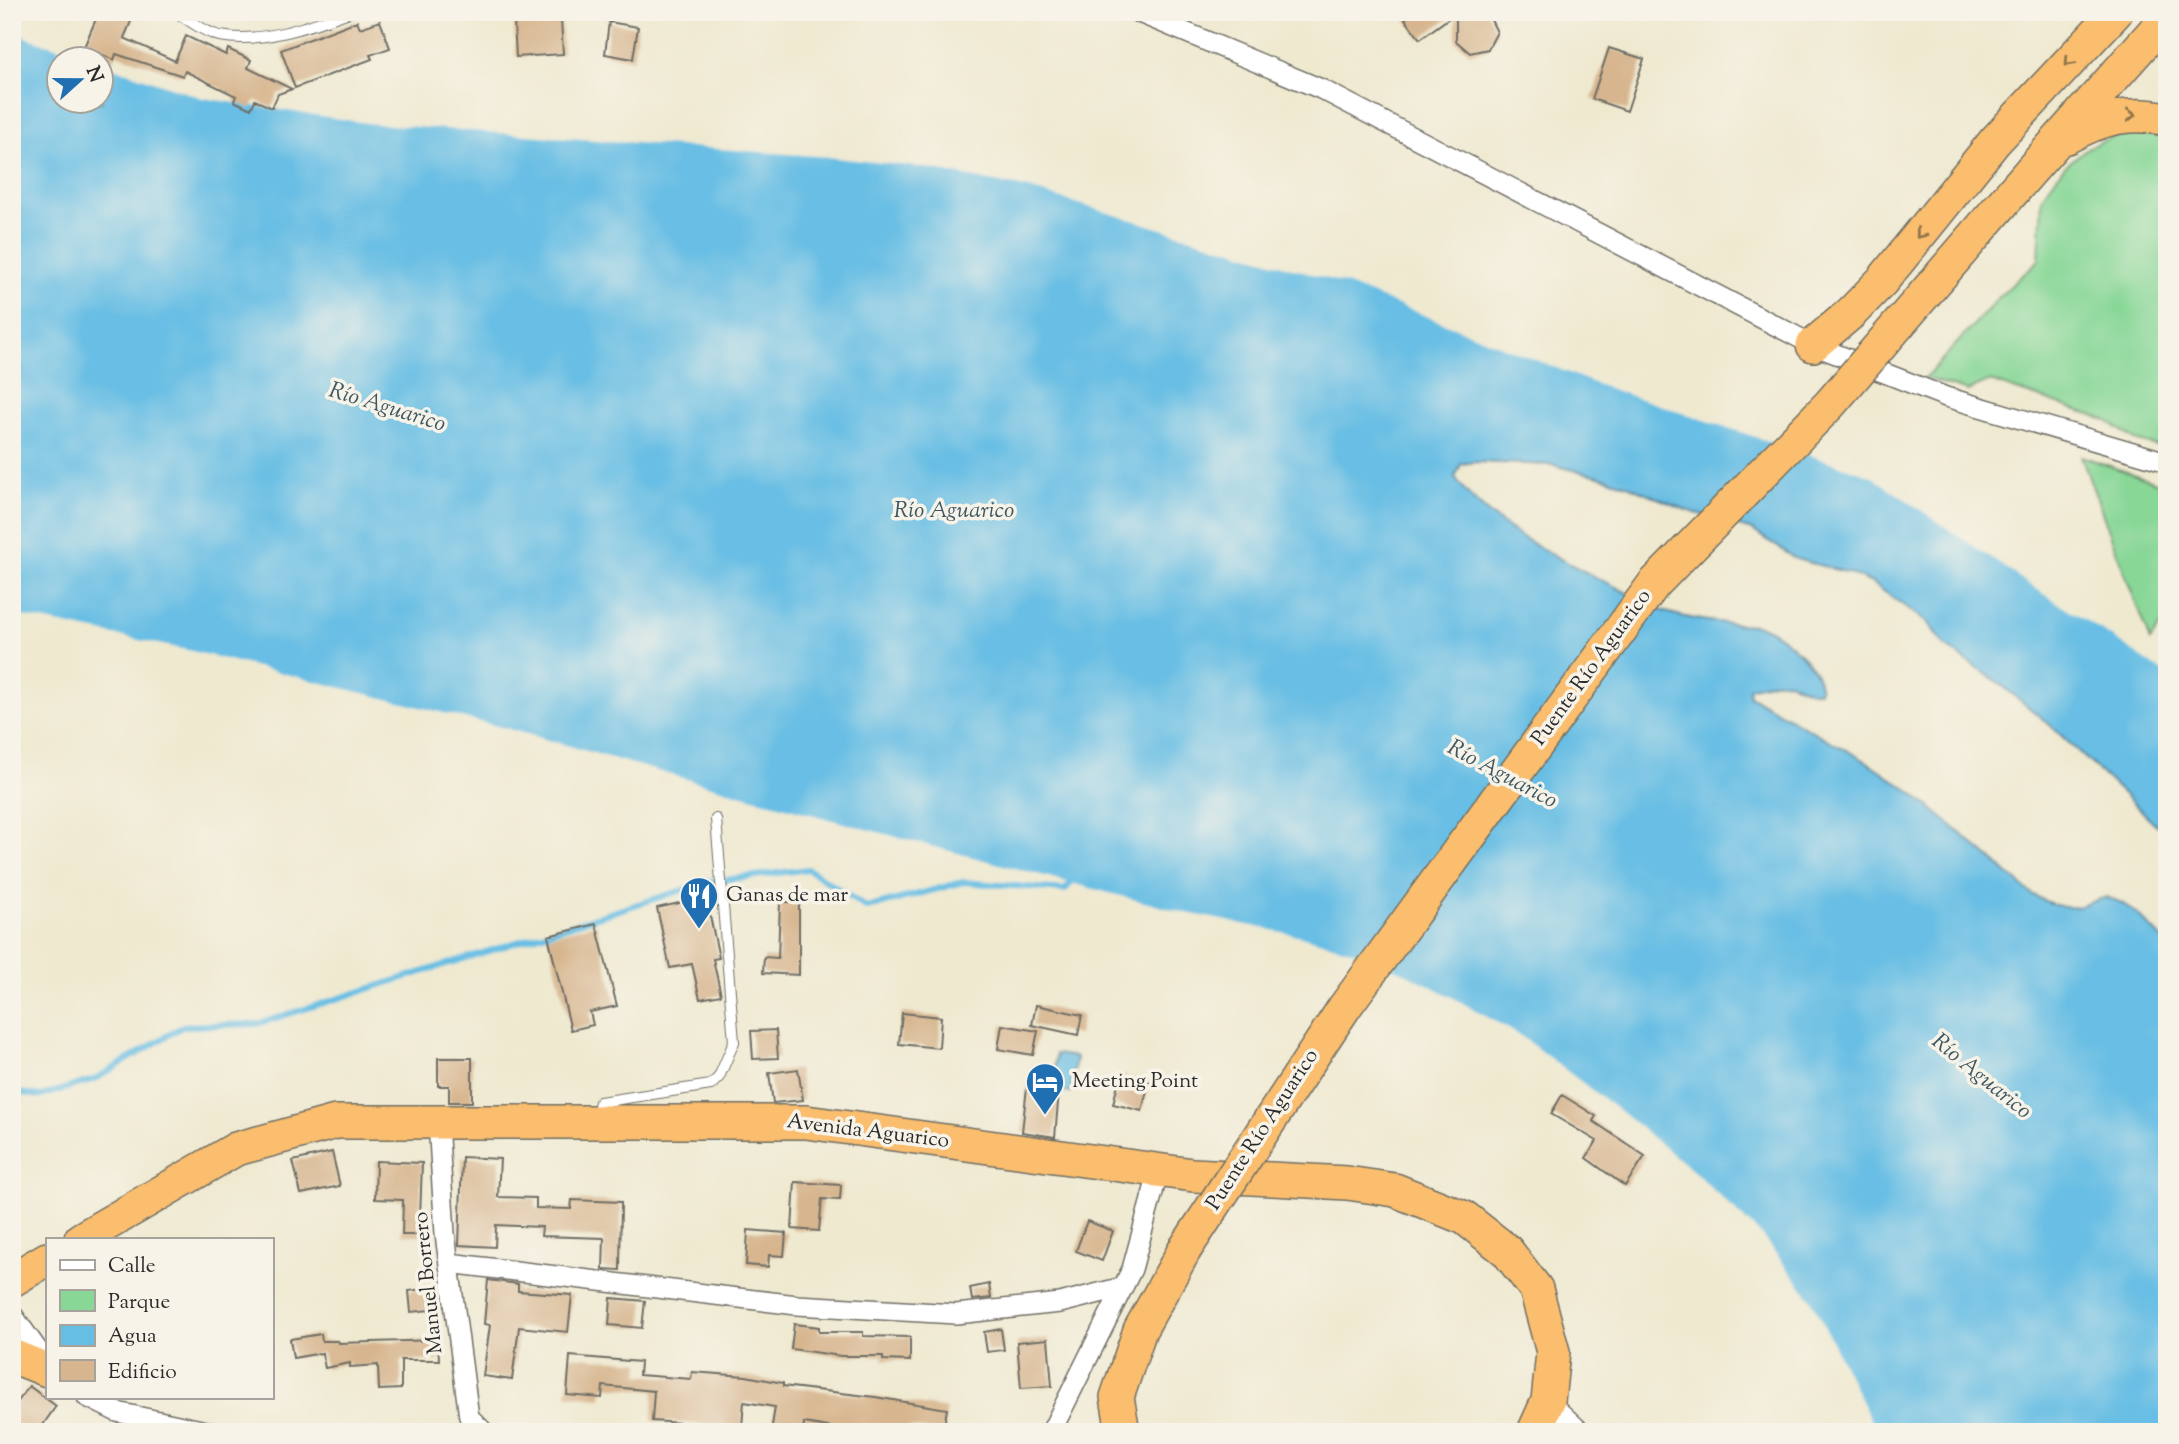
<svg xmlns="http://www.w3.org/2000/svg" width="2179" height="1444" font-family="'Sorts Mill Goudy',serif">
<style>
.green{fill:#88d797;stroke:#5a8161;stroke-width:2}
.water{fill:#67bee4;stroke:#497488;stroke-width:2}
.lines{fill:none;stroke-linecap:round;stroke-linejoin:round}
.stream{stroke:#67bee4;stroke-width:6}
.river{stroke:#67bee4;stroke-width:35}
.building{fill:#d7b68f}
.lane-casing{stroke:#706e65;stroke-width:12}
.street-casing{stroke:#706e65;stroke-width:22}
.highway-casing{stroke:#706e65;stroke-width:36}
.lane{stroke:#fff;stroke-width:10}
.street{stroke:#fff;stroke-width:19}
.highway{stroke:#fabe6e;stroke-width:33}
.highway-bridge-casing{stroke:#706e65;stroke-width:36;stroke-linecap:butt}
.highway-bridge{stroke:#fabe6e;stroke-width:33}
.oneway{stroke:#92744c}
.labels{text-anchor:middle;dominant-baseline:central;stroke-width:7;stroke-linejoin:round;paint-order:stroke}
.street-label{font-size:21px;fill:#2b2b2b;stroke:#f7f3e8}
.poi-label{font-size:21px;fill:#2b2b2b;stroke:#f7f3e8;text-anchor:start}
.water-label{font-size:23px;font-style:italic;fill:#3d5762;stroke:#f7f3e8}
</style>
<rect width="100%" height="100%" fill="#f7f3e8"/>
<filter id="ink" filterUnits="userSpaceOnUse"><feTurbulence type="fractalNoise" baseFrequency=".0143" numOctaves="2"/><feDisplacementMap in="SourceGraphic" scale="14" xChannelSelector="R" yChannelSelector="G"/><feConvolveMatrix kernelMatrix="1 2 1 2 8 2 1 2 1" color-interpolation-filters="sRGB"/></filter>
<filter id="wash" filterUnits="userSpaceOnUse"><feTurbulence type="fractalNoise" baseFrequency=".00686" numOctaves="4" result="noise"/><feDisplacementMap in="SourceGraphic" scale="28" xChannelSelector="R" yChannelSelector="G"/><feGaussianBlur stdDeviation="1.57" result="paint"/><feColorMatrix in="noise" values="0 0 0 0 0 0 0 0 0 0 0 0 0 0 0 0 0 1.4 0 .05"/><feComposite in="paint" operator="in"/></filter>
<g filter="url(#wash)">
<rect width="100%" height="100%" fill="#efe9d0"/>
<!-- green -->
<path class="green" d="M2150,134L2167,139V449L2135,440L2106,420L1990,381L1968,391L1925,378L2004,292L2039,260L2042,197L2063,168L2087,148L2114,136Z
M2081,456L2167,486V617L2150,641Z"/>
<!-- water -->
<path class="water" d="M12,51L59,67L60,102H102V82L198,115L369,141L820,174L921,185L1025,206L1341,301L1592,401L1862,491L2018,598L2165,694L2167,696V835L2049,724L1999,683L1945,646L1927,622L1872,583L1849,573L1796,559L1752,530L1686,510L1625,484L1595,475L1553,465L1475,462L1461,464L1455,477C1486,525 1565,562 1616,587C1631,595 1647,605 1663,611C1687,619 1712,622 1737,624C1745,625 1755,624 1763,627C1782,634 1825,670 1819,691C1806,693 1800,684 1788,682C1775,679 1761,685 1749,688L1750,696L1866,761L1913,793L2033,895C2045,901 2060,909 2075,907C2087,906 2099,895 2112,899C2134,906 2152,929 2167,945V1432H1896L1825,1288L1774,1223L1705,1158L1629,1096L1530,1021L1461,982L1410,956L1358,934L1301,918L1187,895L836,803L509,711L192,633L12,596Z
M1056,1054L1076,1057L1071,1092L1052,1090Z"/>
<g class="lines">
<!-- stream -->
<path class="stream" d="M12,1092L41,1096L96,1079L183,1026L257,1024L708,882L808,869L867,908L963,882L1065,890L1087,863"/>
<!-- river -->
<path class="river" d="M12,51L60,67
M102,82L198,115L369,141L820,174L921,185L1025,206L1341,301L1592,401L1862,491L2018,598L2101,651L2167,696
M12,596L192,633L509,711L836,803L1083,868L1187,895L1301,918L1358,934L1410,956L1461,982L1530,1021L1629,1096L1705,1158L1774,1223L1825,1288L1896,1432"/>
</g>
<g id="blocks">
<!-- building -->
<path class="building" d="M99,12H135L124,38L175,61L186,36L226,55L228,49L251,60L248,68L292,89L278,94L272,108L255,100L251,109L234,101L236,96L185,71L183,76L116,54L114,60L84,47Z
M1413,12H1487L1497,32L1488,49L1470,53L1456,41V13L1420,39L1405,19Z
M561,19L563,54L516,57L514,22Z
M357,21L360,28L380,21L390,48L370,55L372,59L295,88L281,50Z
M609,22L638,27L633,59L605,54Z
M1609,48L1644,59L1627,111L1592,99Z
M706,897L719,958L713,959L721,995L700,999L692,964L670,968L657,908Z
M780,902H799V975L763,973L764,957L778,958Z
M596,924L617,1006L590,1012L593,1025L571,1030L548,936Z
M1036,1005L1082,1015L1078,1035L1032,1025Z
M902,1013L941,1017L939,1048L899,1044Z
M1002,1025L1038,1031L1033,1055L998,1049Z
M776,1030L778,1058L753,1059L751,1031Z
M438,1058H472V1102H449V1086H438Z
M798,1069L803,1100L773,1103L769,1073Z
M1120,1075L1149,1082L1142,1111L1113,1104Z
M1027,1087L1059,1091L1055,1137L1022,1132Z
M1562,1095L1596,1116L1593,1121L1645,1156L1625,1186L1586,1158L1597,1141L1551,1114Z
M332,1152L340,1186L301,1194L293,1161Z
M462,1157L500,1159L498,1197L536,1198V1208L571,1209L572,1200L621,1202L620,1270L603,1269L604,1238L541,1236L542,1227L496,1225L495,1247L459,1245Z
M376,1161L422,1163L420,1218L429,1219V1235H402L403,1200L375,1199Z
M795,1182L841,1185L840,1200L822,1199L819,1231L792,1229Z
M1087,1221L1113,1231L1102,1261L1076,1251Z
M748,1230L786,1233L784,1256L769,1255L768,1267L746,1265Z
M488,1280L518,1284V1291L572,1295L568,1332L519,1327L512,1380L483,1376L490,1325L484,1324Z
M989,1284L991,1298L972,1300L970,1288Z
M436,1287L439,1309L411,1312L409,1291Z
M611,1298L645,1301L642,1328L609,1325Z
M794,1324L819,1327V1332H863V1336L910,1337V1361L883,1360V1356H841L791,1349Z
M1001,1329L1004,1350L987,1352L984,1332Z
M321,1334L322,1341H338L339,1343L438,1340L439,1360H401V1389L379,1390L378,1365L350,1367V1363L325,1368L322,1353L293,1358L290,1339Z
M1048,1339L1052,1386L1021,1388L1017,1342Z
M570,1356L640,1362L639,1375L691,1379L692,1372L746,1376L783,1383V1386L875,1397L947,1409L943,1432L907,1427L906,1432H858L804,1423L803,1432H771L775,1407L744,1402L742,1427L652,1421L654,1391L603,1386L602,1398L567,1395Z
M29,1386L56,1406L38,1432H18L12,1428V1410Z"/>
</g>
</g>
<g filter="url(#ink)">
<use href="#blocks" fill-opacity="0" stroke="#706e65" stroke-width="2"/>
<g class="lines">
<!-- lane casing -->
<g class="lane-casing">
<path id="lane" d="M176,12C189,20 205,33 220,36C262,44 310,26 349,12
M596,1118L600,1102L711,1085L719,1077L734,1042L716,819"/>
</g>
<!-- street casing -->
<g class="street-casing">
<path id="street" d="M1137,12L1321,89L1813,345L1946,397L2167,462
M438,1122L445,1234L469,1417L484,1432
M449,1263L797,1305L956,1314L1060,1303L1123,1287
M12,1314L47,1363
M87,1397L117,1412L211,1432
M1548,1401L1581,1432
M1051,1432L1132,1269L1159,1170"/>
</g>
<!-- highway casing -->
<g class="highway-casing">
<path id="highway" d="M2067,137C2102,118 2127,111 2167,119
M2033,168L2167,17
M1813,345L1851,313L1882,281L1995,141L2116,12
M81,1239L236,1149L336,1122H806L1193,1175L1347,1183L1395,1190L1465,1218L1507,1251L1536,1289L1553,1352L1548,1401L1534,1432
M12,1280L47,1259
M12,1356L47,1370
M1123,1432L1117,1397L1140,1330L1185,1249"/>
</g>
<!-- lane -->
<use href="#lane" class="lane"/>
<!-- street -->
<use href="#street" class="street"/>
<!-- highway -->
<use href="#highway" class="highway"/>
<!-- highway-bridge casing -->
<g class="highway-bridge-casing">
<path id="highway-bridge" d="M1185,1249L1344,1008L1654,584L1830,404L2033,168"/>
</g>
<!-- highway-bridge -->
<use href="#highway-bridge" class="highway-bridge"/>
</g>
<!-- one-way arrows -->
<defs><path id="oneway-chevron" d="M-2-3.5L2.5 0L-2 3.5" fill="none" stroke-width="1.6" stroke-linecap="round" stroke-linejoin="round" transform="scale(1.75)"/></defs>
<g class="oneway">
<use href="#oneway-chevron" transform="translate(2069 62) rotate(133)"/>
<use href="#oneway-chevron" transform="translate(2131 115) rotate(-2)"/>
<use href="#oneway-chevron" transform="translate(1920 234) rotate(129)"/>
</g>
</g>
<!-- icons -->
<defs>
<g id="restaurant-pin" transform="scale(2.0125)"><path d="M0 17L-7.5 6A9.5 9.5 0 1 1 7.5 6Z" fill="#1f6fb2" stroke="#f7f3e8"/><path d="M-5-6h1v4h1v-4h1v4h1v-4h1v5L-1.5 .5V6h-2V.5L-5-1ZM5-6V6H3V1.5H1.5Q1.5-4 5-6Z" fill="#fff"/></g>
<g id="hotel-pin" transform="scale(2.0125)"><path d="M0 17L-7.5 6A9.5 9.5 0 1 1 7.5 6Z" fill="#1f6fb2" stroke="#f7f3e8"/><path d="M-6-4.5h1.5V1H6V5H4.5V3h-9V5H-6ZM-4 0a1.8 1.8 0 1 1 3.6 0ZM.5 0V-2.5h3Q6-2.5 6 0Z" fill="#fff"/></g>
</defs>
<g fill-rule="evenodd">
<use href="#restaurant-pin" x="699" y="896"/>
<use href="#hotel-pin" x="1045" y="1082"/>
</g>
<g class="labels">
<!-- street labels -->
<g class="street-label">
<text transform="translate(1592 668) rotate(-54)">Puente Río Aguarico</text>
<text transform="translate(1263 1130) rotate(-57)">Puente Río Aguarico</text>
<text transform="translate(868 1132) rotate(7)">Avenida Aguarico</text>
<text transform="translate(429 1283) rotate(-96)">Manuel Borrero</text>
</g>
<!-- poi labels -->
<g class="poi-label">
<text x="726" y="896">Ganas de mar</text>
<text x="1072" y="1082">Meeting Point</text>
</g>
<!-- water labels -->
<g class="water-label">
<text transform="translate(387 408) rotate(17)">Río Aguarico</text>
<text x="954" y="511">Río Aguarico</text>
<text transform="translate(1502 775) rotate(28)">Río Aguarico</text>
<text transform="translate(1981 1077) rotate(39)">Río Aguarico</text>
</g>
</g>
<!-- margin -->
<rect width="2179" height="1444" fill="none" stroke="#f7f3e8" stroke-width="42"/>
<!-- legend -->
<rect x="46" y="1238" width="228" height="161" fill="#f7f3e8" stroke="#a5a39c" stroke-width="2"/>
<rect x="60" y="1260" width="35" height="10" fill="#ffffff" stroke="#a5a39c" stroke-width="2"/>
<text x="108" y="1272" font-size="21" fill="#2b2b2b">Calle</text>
<rect x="60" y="1290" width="35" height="21" fill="#88d797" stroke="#a5a39c" stroke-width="2"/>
<text x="108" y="1308" font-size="21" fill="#2b2b2b">Parque</text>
<rect x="60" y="1325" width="35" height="21" fill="#67bee4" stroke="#a5a39c" stroke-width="2"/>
<text x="108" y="1342" font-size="21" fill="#2b2b2b">Agua</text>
<rect x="60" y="1360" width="35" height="21" fill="#d7b68f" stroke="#a5a39c" stroke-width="2"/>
<text x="108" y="1378" font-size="21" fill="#2b2b2b">Edificio</text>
<!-- north arrow -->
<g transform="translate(80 80) rotate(69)"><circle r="33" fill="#f7f3e8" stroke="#a5a39c" stroke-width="2"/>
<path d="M0-5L12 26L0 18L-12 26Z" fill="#1f6fb2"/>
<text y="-10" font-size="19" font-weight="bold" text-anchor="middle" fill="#2b2b2b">N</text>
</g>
</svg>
